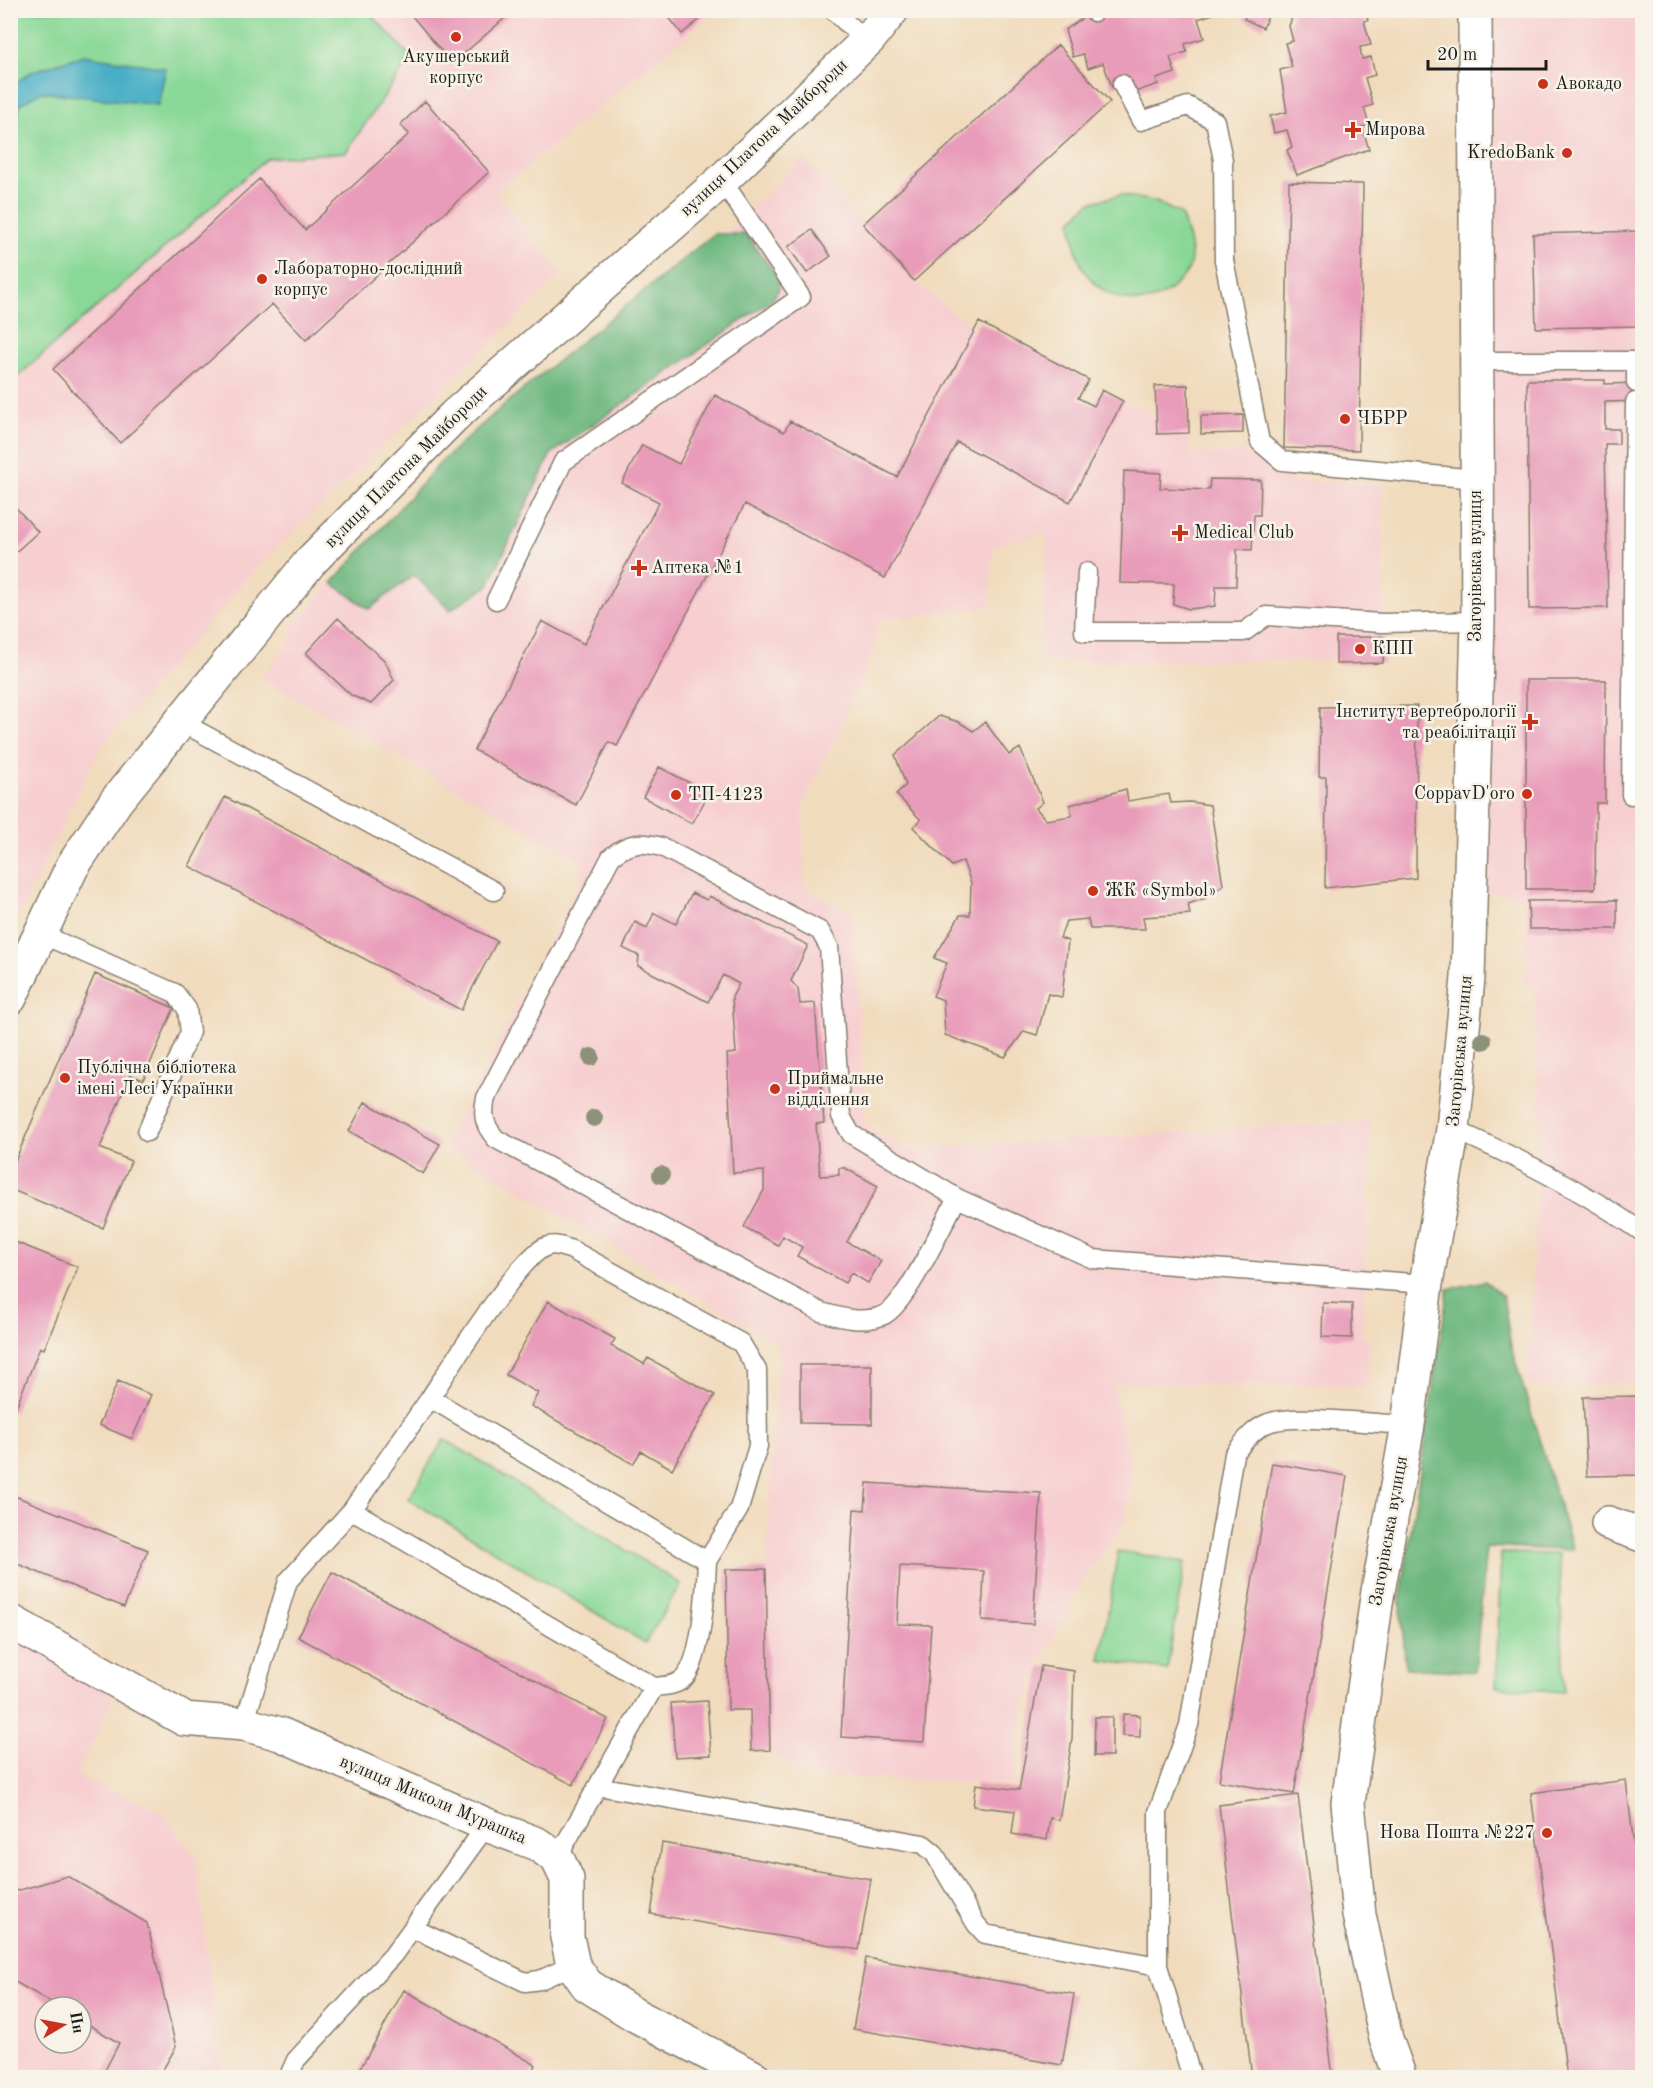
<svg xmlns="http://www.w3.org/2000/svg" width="1653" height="2088" font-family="'Old Standard TT',serif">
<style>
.built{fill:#f7cfd1;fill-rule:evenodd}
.green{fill:#89d897;stroke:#527a5a;stroke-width:1.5}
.forest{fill:#6eb880;stroke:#456a4e;stroke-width:1.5}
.water{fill:#46aec5;stroke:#316570;stroke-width:1.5}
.building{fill:#e99cba}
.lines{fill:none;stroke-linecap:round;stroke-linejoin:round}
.lane-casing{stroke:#867c6c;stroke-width:21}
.street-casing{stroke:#867c6c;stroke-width:36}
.lane{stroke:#fff;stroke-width:18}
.street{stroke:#fff;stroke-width:33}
.tree{fill:#8e9179}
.poi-dot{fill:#c8321e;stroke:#f7f3e8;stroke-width:2}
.labels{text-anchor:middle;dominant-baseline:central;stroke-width:5;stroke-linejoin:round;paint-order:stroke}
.poi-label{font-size:18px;fill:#1c1c1c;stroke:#f7f3e8;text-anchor:start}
.street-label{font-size:18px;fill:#1c1c1c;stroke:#f7f3e8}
</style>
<rect width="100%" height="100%" fill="#f7f3e8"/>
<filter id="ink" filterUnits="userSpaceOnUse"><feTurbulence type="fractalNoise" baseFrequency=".0167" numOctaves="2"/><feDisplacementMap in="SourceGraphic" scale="12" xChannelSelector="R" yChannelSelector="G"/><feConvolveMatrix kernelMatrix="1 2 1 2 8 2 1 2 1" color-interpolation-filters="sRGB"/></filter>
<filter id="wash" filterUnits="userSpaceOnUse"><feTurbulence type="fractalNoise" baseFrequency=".008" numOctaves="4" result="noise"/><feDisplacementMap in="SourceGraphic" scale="24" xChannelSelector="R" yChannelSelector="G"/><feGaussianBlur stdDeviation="1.35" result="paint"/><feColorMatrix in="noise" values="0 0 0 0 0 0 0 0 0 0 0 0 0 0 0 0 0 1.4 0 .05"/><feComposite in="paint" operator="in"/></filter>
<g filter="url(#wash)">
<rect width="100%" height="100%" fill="#f1dbbd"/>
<!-- built -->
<path class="built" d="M11,11H716L495,193L562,274L259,565L101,746L11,930Z
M1489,11H1642V1382L1528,1386L1540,1125L1534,985H1526V898L1482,891Z
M804,158L914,281L974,329L979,322L1089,380L1079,398L1094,406L1102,390L1189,433L1191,454L1242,451L1293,481L1382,484L1383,663L1336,664V660L1041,662L1047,533L994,545L989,607L882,619L862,680L803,804L804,887L853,914L865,1124L905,1150L1370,1121L1362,1337L1369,1338L1366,1386L1112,1383L1131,1460L1126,1520L1082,1582L1037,1669L1022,1710L1014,1785L796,1774L770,1750L766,1569L779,1344L444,1146L582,878L580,860L261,678L292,638L293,626L442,461L506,403L714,234L727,231Z
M11,1634L115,1695L76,1776L158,1809L196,1857L222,2077L11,2078ZM45,2007H81V2043H45Z"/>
<!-- green -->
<path class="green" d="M11,11H368L411,57L346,152L267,158L11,382Z
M1120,195L1154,201L1181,214C1186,230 1195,251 1189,268C1187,273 1181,279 1177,283C1154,311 1112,305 1089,277C1076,262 1074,240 1071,221L1089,203Z
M444,1439L681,1584L645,1643L408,1499Z
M1118,1551L1185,1562L1167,1670L1100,1660Z
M1501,1553L1559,1554L1564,1692L1496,1687Z"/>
<!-- forest -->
<path class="forest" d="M714,234H746L778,278L779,289L773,299L551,454L488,586L450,610L414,575L369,609L332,583L442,461L506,403Z
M1485,1281L1503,1296L1511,1347L1573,1550L1486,1547L1475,1672L1406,1668L1400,1602L1448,1289Z"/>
<!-- water -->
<path class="water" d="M83,55L166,68L158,105L41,92L20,104L11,165V86L31,72Z"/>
<g id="blocks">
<!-- building -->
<path class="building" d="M407,10H514L452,64Z
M663,10H711L682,34Z
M1095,10H1216V13L1198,19L1204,38L1185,44L1187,52L1170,57L1175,73L1156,79L1158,84L1135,92L1132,81L1112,87L1103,63L1088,68L1083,54L1073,57L1065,30Z
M1248,10H1271L1263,28L1244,19Z
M1283,10H1365L1368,20L1364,21L1371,45L1360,47L1362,59L1371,57L1375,75L1365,78L1373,105L1364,108L1369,125L1362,127L1369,149L1297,175L1287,150L1292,147L1287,130L1274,133L1270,116L1287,112L1280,70L1292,67L1285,43L1293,41L1289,26L1293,15Z
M1058,45L1110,102L914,281L863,224Z
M425,101L489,172L306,340L272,304L120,443L53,369L259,179L305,230L409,134L400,125Z
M1289,182L1363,184L1359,450L1284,448Z
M812,230L831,256L807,273L788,247Z
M1642,231V326L1536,328L1533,234Z
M979,322L1089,380L1078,398L1094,406L1102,390L1123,401L1070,502L957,442L885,578L745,504L617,746L609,742L576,805L474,750L542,621L584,644L659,502L622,483L642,445L679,464L715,395L784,432L790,421L897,477Z
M1527,380H1605V384L1642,383V401L1605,402V429H1619V444H1605L1608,608L1529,609Z
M1188,385L1189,433L1157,434L1155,386Z
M1243,415V433L1201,434V416Z
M1124,471L1161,473L1160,488L1209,490L1210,479L1261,480L1260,515H1254L1252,550L1237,549L1236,586H1216L1215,606L1189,609L1173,604L1174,584L1120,583Z
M10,501L38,532L10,557Z
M338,618L385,661L394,680L371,704L351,695L306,653Z
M1336,637H1383V663L1336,664Z
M1526,680H1606L1605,803H1596L1595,889H1526Z
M1417,706L1416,878L1325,888L1326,777H1319L1320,707Z
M939,716L959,722L973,731L985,722L1009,755L1020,748L1043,802L1036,808L1046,820L1072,816L1070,805L1126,789L1128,801L1169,794L1171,803L1190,802L1210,805L1223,885L1206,898L1188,904L1190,914L1143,917L1145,929H1090L1088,919L1066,921L1060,938L1068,941L1062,997L1048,994L1037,1035L1024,1031L1005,1057L945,1035L943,1000L933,996L947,963L934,958L960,915H970L971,883L963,861L952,866L913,827L921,820L896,794L906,785L895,755Z
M659,767L709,793L692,824L643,797Z
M225,797L497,941L461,1010L189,866Z
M692,893L707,900L709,896L808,945L791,981L798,989L800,1004L815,1003L824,1123L816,1124L820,1176L839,1175V1168H845L878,1186L847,1242L881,1261L868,1283L851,1273L845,1283L797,1256L802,1247L783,1236L778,1245L744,1227L764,1190V1171L733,1173L727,1054L736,1053L732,997L739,984L723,975L708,1002L638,966L639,956L623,948L635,922L647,928L654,913L676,924Z
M1617,900V929H1529L1528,901Z
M95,974L174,1008L143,1080L130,1074L100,1148L131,1161L103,1228L10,1189V1173Z
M365,1102L440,1144L423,1174L349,1131Z
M10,1240L78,1267L44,1349L40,1347L14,1412L10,1410Z
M548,1301L615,1339L611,1346L644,1364L648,1358L715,1395L672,1469L641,1451L633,1464L531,1406L538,1393L506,1375Z
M1323,1303L1352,1304V1338L1322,1337Z
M800,1365H872V1424L800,1423Z
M118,1381L151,1395L132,1439L99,1425Z
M1642,1396V1475L1587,1476L1583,1397Z
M1272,1463L1347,1476L1294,1794L1219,1781Z
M867,1483L1041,1493L1033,1624L982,1621L984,1571L900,1566L897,1624L931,1625L924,1742L841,1737L854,1509L865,1510Z
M10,1494L148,1550L124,1607L10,1561Z
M726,1569H766L770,1750L751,1751L750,1710H728Z
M332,1572L608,1719L573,1785L298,1637Z
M1041,1666L1074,1671L1072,1739L1059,1820L1050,1818L1047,1840L1012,1834L1015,1811L973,1806L976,1784L1019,1790Z
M707,1701L711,1755L675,1757L671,1703Z
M1123,1714L1140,1715V1737L1122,1736Z
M1095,1717H1112V1756H1094Z
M1626,1780L1642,1912V2078H1567L1531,1793Z
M1298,1795L1333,2078H1252L1219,1805Z
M662,1843L871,1879L859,1950L651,1914Z
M67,1876L147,1923L176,2047L158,2078H101L119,2043L81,2020V2007H59L10,1979V1893Z
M866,1958L1074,1994L1062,2065L853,2029Z
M404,1990L536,2065L529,2078H355Z"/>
</g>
</g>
<g filter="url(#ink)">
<use href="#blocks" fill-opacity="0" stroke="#867c6c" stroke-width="1.5"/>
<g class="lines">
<!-- lane casing -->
<g class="lane-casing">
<path id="lane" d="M833,10L855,31L870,38
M1093,10L1094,12
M1122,84L1141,121L1188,106L1215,121L1223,160L1224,260L1260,442L1282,461L1476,479
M1477,361H1642
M1636,383V361
M1087,572L1084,632H1244L1266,616L1382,623L1478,621
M496,600L563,462L801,297L732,195L719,183
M181,722L494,891
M1631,795L1635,402
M41,934L175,993L187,1009L190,1032L147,1132
M1453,1129C1519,1158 1584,1191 1642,1232
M957,1198L851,1134L841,1116L829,947L820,931L664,848C642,841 629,842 611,857L486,1098C482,1115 484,1125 496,1139L821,1312C842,1318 863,1324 884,1315C906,1305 944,1222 957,1198L1093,1259L1426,1284
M352,1510L654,1687C664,1686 676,1686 684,1678C702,1660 706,1586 707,1561L430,1398C449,1369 519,1258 545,1247C555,1243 562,1247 572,1250L741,1343L757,1370L758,1446L739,1509L707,1561
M244,1724L288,1581L352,1510L430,1398
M598,1786L923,1844L934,1853L976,1924L985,1934L1158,1966
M557,1858L654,1687
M413,1928L525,1982L540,1980L573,1965
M288,2078L296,2060L393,1955L487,1825
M1192,2078L1158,1966V1812L1189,1725L1234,1454C1244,1442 1253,1429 1268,1423C1295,1413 1375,1424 1408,1425"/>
</g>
<!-- street casing -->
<g class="street-casing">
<path id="street" d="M10,998L72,867L116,801L311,561L454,416L719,183L870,38L892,10
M1608,1523L1642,1535
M10,1621L184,1719L244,1724L280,1734L487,1825L537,1844L557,1858L567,1879V1937L573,1965L587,1985L635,2015L755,2078
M1400,2078L1386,2039L1359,1915L1348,1803L1377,1597L1408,1425L1426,1284L1453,1129L1468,978L1478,621L1475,10"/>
</g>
<!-- lane -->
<use href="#lane" class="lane"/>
<!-- street -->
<use href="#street" class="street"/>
</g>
<!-- trees -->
<g class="tree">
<circle cx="1483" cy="1041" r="9"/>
<circle cx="591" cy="1057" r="9"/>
<circle cx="594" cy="1118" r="9"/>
<circle cx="661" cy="1175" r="9"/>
</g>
</g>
<!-- markers -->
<g class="poi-dot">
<circle cx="456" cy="37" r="6"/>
<circle cx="1543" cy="84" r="6"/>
<path d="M1350 121h6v6h6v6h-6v6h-6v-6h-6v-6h6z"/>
<circle cx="1567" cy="153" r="6"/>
<circle cx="262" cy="279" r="6"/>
<circle cx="1345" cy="419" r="6"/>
<path d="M1177 524h6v6h6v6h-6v6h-6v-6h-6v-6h6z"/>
<path d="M636 559h6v6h6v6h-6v6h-6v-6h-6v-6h6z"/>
<circle cx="1360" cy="649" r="6"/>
<path d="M1527 713h6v6h6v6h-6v6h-6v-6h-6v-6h6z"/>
<circle cx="1527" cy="794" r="6"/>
<circle cx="676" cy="795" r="6"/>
<circle cx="1093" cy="891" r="6"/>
<circle cx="65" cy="1078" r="6"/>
<circle cx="775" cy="1089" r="6"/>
<circle cx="1547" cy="1833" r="6"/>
</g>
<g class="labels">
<!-- poi labels -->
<g class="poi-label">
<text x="456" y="57" text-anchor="middle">Акушерський<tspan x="456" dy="21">корпус</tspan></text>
<text x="1555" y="84">Авокадо</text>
<text x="1365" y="130">Мирова</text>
<text x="1555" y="153" text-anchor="end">KredoBank</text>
<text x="274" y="269">Лабораторно-дослідний<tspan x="274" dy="21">корпус</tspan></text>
<text x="1357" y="419">ЧБРР</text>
<text x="1194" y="533">Medical Club</text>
<text x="651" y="568">Аптека №1</text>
<text x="1372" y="649">КПП</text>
<text x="1516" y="712" text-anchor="end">Інститут вертебрології<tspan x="1516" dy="21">та реабілітації</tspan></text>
<text x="1515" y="794" text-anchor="end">CoppavD'oro</text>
<text x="688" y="795">ТП-4123</text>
<text x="1105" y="891">ЖК «Symbol»</text>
<text x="77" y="1068">Публічна бібліотека<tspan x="77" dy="21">імені Лесі Українки</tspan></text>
<text x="787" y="1079">Приймальне<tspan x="787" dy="21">відділення</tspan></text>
<text x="1535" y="1833" text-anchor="end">Нова Пошта №227</text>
</g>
<!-- street labels -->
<g class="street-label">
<text transform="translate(764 138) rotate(-43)">вулиця Платона Майбороди</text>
<text transform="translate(406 467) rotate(-45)">вулиця Платона Майбороди</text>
<text transform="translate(1476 566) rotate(-90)">Загорівська вулиця</text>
<text transform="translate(1460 1051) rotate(-85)">Загорівська вулиця</text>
<text transform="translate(1389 1531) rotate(-80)">Загорівська вулиця</text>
<text transform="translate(433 1800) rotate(23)">вулиця Миколи Мурашка</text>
</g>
</g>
<!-- margin -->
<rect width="1653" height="2088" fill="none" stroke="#f7f3e8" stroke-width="36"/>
<!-- north arrow -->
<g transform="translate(63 2025) rotate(80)"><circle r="28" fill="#f7f3e8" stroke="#9f9d96" stroke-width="1.5"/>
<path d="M0-4.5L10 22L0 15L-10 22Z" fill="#c8321e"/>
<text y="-9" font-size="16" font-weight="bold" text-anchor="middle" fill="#1c1c1c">Пн</text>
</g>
<!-- scale -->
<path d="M1428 60v9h118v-9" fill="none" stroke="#1c1c1c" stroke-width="3"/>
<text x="1437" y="60" font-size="18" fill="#1c1c1c" stroke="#f7f3e8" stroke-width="4.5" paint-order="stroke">20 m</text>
</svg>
